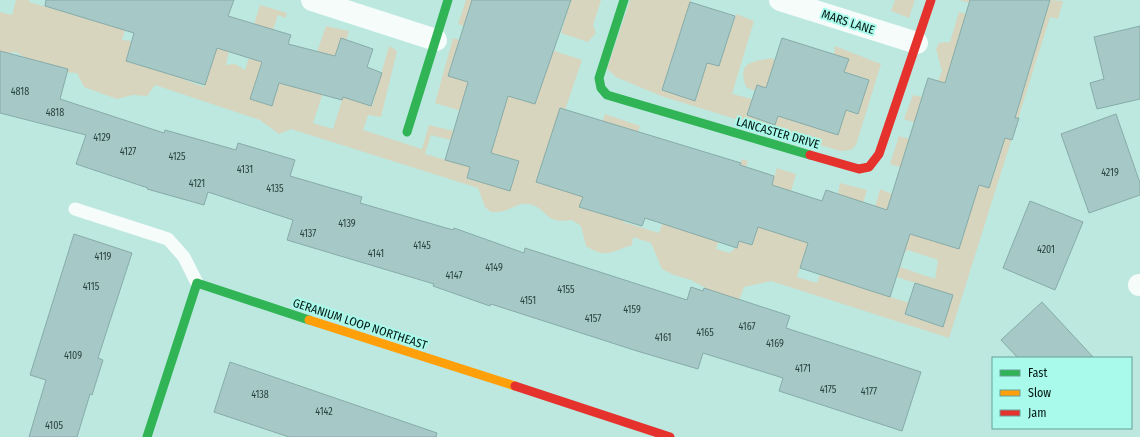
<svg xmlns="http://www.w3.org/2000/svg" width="1140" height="437" font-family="'Fira Sans Condensed',sans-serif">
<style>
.green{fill:#d7d5be}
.building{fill:#a6c9c7;stroke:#87aba8}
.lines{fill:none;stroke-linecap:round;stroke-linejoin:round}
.lane{stroke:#f5fcfa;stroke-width:13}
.street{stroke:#f5fcfa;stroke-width:22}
.fast{stroke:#30b455;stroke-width:9}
.slow{stroke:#ff9f0a;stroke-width:9}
.jam{stroke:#e5322d;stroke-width:9}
.labels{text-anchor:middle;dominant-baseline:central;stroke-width:4;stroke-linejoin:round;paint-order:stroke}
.number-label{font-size:10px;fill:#2a433f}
.street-label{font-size:12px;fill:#001612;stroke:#aafaec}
</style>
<rect width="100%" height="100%" fill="#bce8e0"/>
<!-- green -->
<path class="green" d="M16,0H29V2L125,30L122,40L131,41L130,47L133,56L128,62L145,67L154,37L212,0L185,80L204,87L217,48L229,51L226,65L235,64L245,70L258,29L253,28L260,5L287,13L285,18L278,15L251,95L254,97L265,93L276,94L286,62L317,52L326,26L349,31L346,40L341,38L313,123L333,129L343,97L372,106L389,46L397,51L381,117L368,115L363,130L422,149L429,125L454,131L451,140L431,135L425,154L470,167L467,178L480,182L519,161L478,149L495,139L500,123L435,103L453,38L484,47L448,76L521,99L522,97L536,102L542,83L520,75L527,47L458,24L466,0H472L466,22L582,60L565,110L551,135L536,182L565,191L581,142L594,146L605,114L640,126L636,137L606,123L582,199L587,209L598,213L642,163L623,222L659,233L666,213L688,177L672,227L704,237L721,186L733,189L742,159L748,161L746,167L743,166L716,249L730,253L738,245L740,241H753L777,168L796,174L791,191L822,202L797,277L817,283L836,233L859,201L838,194L840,183L867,190L847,256L860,287L909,303L905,315L943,326L953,295L897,277L900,267L935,279L938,260L908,250L899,256L871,222L880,189L892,194L882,224L959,249L977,191L890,164L899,136L924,143L989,188L996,168L949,154L920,124L904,119L913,95L922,97L918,110L1008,139L1013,117L938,81L942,71L936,49L939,43L950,42L959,12L984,19L1002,83L1024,89L1034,54L1016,49L1004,12L959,0H994L1045,16L1051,0L1063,1L1058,19L1050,17L949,338L771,281L744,287L739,300H718L706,288L691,280L674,275L662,269L651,243L633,237L632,245C610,252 607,259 586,246L581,226L572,220C543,225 548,207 528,204C520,202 511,209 504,211C500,212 496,212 491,212L485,207L478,188L291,129L279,134L260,120L155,85L147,96L133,95L117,99L84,87L77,73L62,72L24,57L16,52L6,53L0,59V12L12,15Z
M571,0H601L593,25L596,33L588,42L561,33Z
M630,0H691L662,90L695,101L707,63L719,66L736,14L754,21L732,94L752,99L747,115L775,124L788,84L805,124L838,135L846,110L858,114L869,80L844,72L848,59L834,54L835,46L881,64L856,145L851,150L840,151L661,96L616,77L607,69Z
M895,0H915L909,18L891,11Z
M772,58L779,65L781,72L762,94L746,87C737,61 752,62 772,58Z"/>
<!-- building -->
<path class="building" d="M46,0H234L228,16L291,35L288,44L335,56L341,38L373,49L367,67L382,73L371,106L343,97L342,100L279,83L272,106L250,99L262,62L217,48L205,85L126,61L134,33L45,6Z
M472,0H571L535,104L508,96L491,153L519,161L510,191L467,178L470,167L445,160L468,82L448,76Z
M970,0H1050L1015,118H1019L1012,140L1005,138L989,188L979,185L959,249L910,234L890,297L800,268L808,243L758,227L752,245L739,241L737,248L645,218L642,226L579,207L583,197L536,182L560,108L741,163L740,165L774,176L772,185L822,201L826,190L887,210L928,78L945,83Z
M690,2L735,16L719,66L707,63L695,101L662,90Z
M1140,26V99L1097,109L1090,83L1104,79L1094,37Z
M782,38L849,59L844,72L869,80L858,114L846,110L838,135L778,116L775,125L747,115L757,85L766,88Z
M0,51L68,69L60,99L164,133L165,130L236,150L238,143L295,160L290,176L362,197L360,203L453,230L454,228L524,253L525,248L687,300L691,287L703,291L704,288L790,316L786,328L921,372L902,431L779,391L783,378L703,353L698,369L637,351L491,304L490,306L433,286L434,284L287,240L293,220L208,192L204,205L147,189L148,188L76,164L86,135L0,113Z
M1116,114L1140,183V195L1089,213L1061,134Z
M1030,201L1083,222L1055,290L1003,268Z
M74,234L132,253L98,358L103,360L92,395L90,394L77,437H29L46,380L30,375Z
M915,283L953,295L943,327L905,314Z
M1042,302L1094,358H1018L1001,340Z
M230,362L437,433L436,437H289L214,412Z"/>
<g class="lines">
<!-- lane -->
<path class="lane" d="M75,209L168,239L184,257L197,283"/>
<!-- street -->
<path class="street" d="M312,0L436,40
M780,0L917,43
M1139,285H1140"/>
<!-- fast -->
<path class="fast" d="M624,0L599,78L601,88L607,95L810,155
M407,132L448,0
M147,437L197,283L309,320"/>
<!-- slow -->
<path class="slow" d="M309,320L515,386"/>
<!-- jam -->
<path class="jam" d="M810,155L859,169L869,167L879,154L931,0
M515,386L670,437"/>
</g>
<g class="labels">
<!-- number labels -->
<g class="number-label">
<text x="20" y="92">4818</text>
<text x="55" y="113">4818</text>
<text x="102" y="138">4129</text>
<text x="128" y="152">4127</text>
<text x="177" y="157">4125</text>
<text x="245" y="170">4131</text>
<text x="1110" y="173">4219</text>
<text x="197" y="184">4121</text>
<text x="275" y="189">4135</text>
<text x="347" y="224">4139</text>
<text x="308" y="234">4137</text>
<text x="422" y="246">4145</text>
<text x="1046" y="250">4201</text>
<text x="376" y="254">4141</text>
<text x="103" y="257">4119</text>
<text x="494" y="268">4149</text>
<text x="454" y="276">4147</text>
<text x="91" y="287">4115</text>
<text x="566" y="290">4155</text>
<text x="528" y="301">4151</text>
<text x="632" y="310">4159</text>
<text x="593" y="319">4157</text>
<text x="747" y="327">4167</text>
<text x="705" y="333">4165</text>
<text x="663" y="338">4161</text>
<text x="775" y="344">4169</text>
<text x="73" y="356">4109</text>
<text x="803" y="369">4171</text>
<text x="828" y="390">4175</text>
<text x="869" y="392">4177</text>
<text x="260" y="395">4138</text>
<text x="324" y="412">4142</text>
<text x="54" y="426">4105</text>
</g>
<!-- street labels -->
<g class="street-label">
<text transform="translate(848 22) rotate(18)">MARS LANE</text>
<text transform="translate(778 133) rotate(16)">LANCASTER DRIVE</text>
<text transform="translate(360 324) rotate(18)">GERANIUM LOOP NORTHEAST</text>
</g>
</g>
<!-- legend -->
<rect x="992" y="357" width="140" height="72" fill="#aafaec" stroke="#669f95"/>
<rect x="1000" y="370" width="20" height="6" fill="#30b455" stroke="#669f95"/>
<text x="1028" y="377" font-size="12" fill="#001612">Fast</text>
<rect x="1000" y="390" width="20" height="6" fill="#ff9f0a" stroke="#669f95"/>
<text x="1028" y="397" font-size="12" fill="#001612">Slow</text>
<rect x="1000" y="410" width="20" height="6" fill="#e5322d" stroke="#669f95"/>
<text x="1028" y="417" font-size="12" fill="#001612">Jam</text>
</svg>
